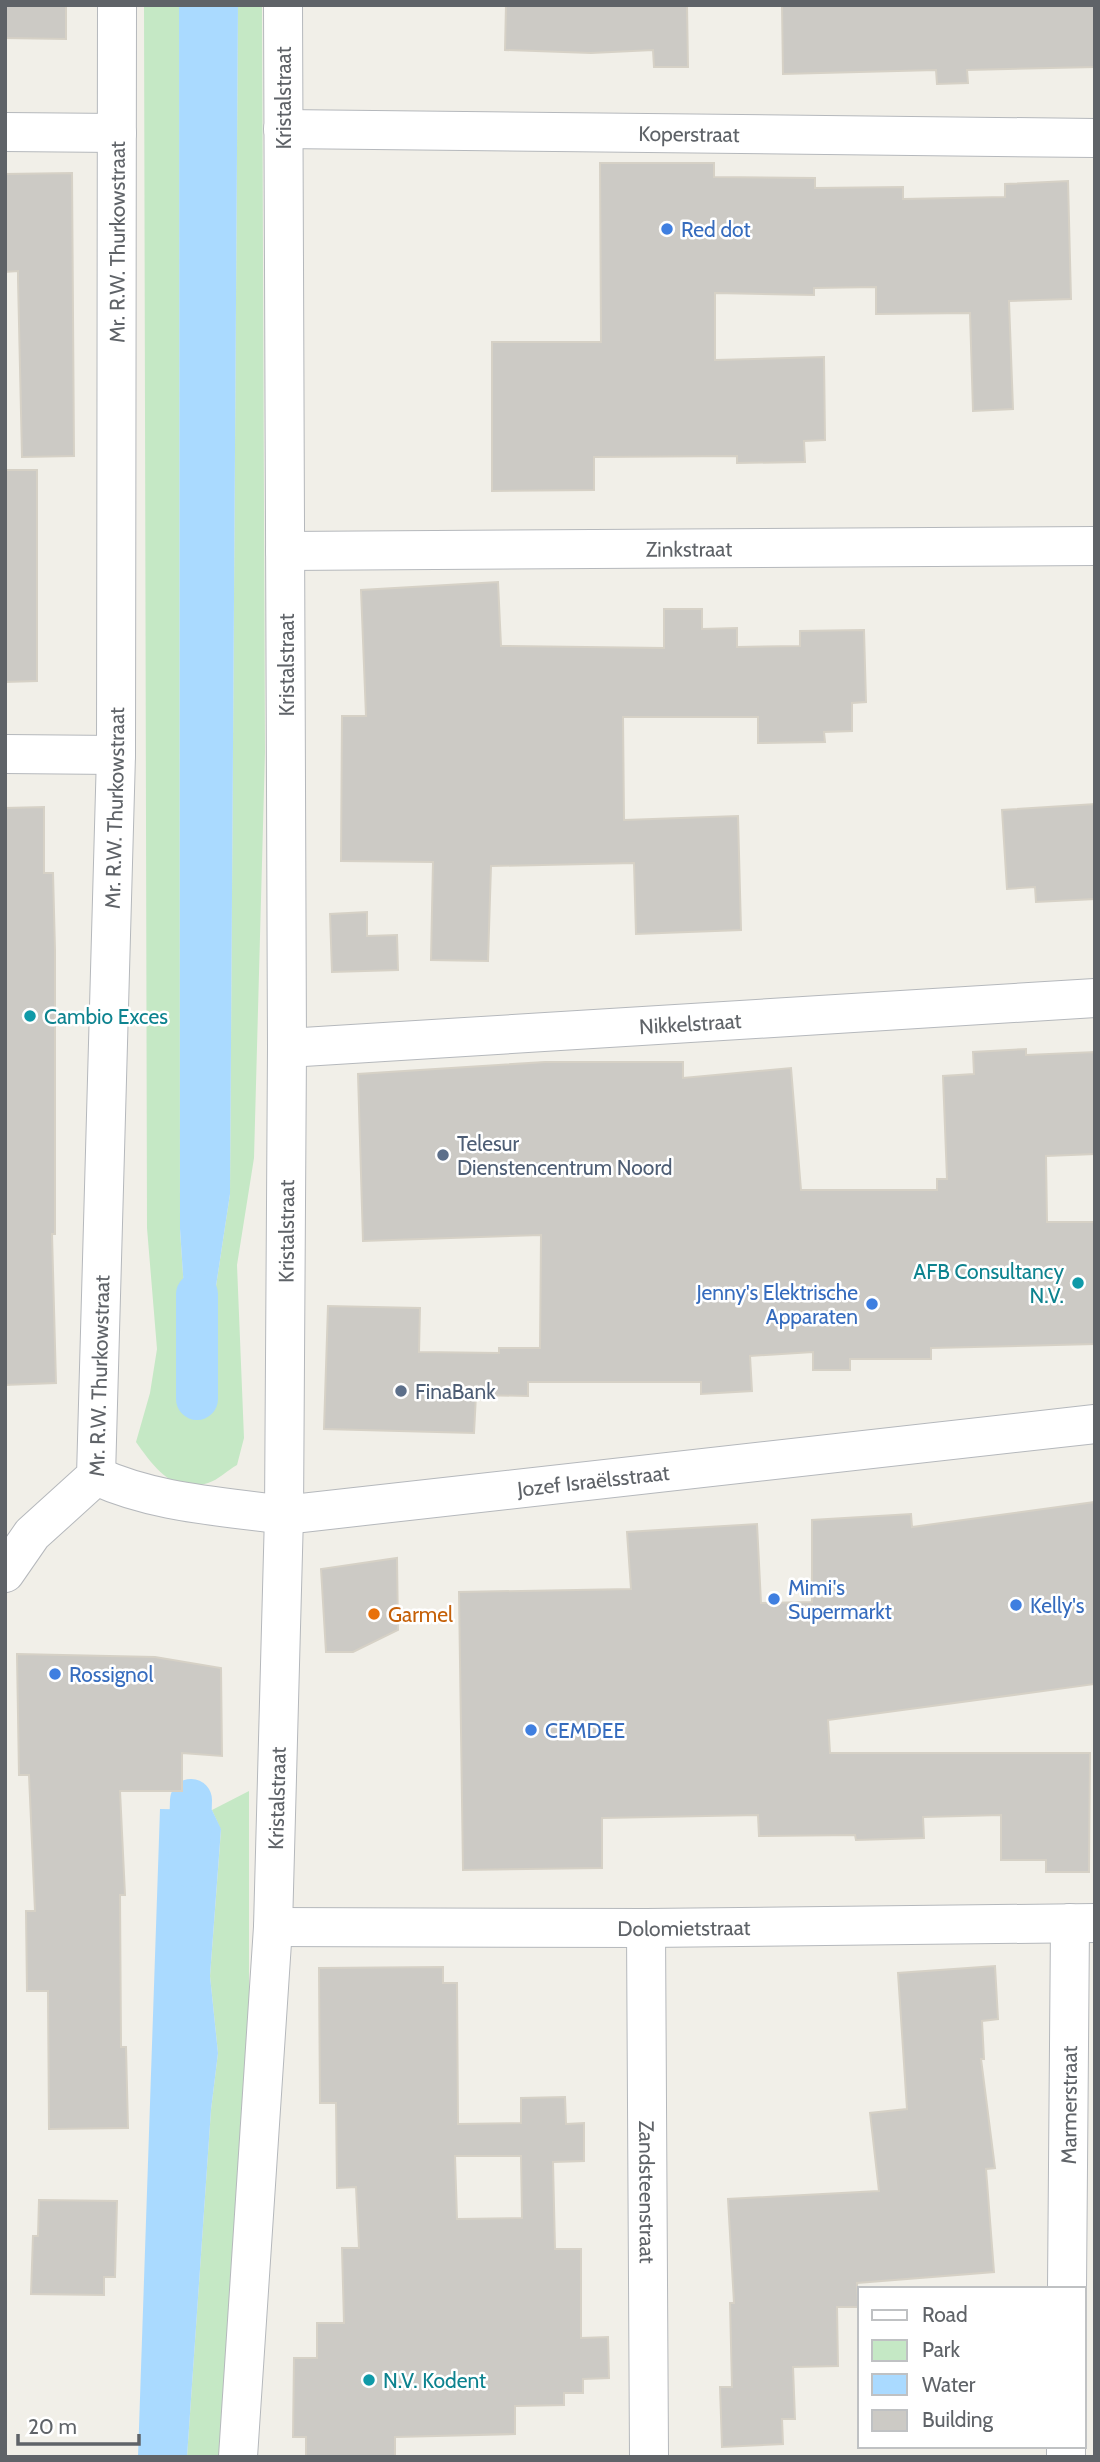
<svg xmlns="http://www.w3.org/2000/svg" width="1100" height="2462" font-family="Cabin,sans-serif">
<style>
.green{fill:#c5e8c5}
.water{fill:#aadaff}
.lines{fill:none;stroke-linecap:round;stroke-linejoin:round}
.canal{stroke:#aadaff;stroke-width:42}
.building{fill:#cccac5;stroke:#d6d1c6;stroke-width:2;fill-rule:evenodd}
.minor-casing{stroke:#b5b8bc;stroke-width:40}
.minor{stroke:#fff;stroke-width:38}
.shop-dot{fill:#3f7fe0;stroke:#fff;stroke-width:2.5}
.culture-dot{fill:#0f9aa8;stroke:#fff;stroke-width:2.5}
.service-dot{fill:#5c6f8a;stroke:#fff;stroke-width:2.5}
.food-dot{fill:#e8710a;stroke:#fff;stroke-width:2.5}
.labels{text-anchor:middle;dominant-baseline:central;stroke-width:5;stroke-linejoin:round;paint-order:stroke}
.street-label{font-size:21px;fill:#5f6368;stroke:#fff}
.shop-label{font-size:21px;fill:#366cbe;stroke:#fff;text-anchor:start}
.culture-label{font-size:21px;fill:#0d838f;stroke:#fff;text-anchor:start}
.service-label{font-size:21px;fill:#4e5e75;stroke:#fff;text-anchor:start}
.food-label{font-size:21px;fill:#c56008;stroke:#fff;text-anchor:start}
</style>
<rect width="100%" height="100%" fill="#f1efe8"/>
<!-- green -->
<path class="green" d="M144,5H179L180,1229L188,1350L206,1352L230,1194L238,5H262L265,752L254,1158L237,1265L244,1438L237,1465C228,1470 218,1480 208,1483C173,1495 154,1467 136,1442L150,1393L157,1349L147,1228Z
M249,1791V2114L220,2457H187L211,2110L218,2053L210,1976L221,1830L212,1810Z"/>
<!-- water -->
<path class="water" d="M179,5H238L230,1194L206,1352L188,1350L180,1229Z
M160,1809L212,1810L221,1829L210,1976L218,2053L211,2110L187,2457H138Z"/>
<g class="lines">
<!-- canal -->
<path class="canal" d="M197,1399V1294
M189,1866L191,1800"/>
</g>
<!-- building -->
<path class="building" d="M5,5H66V39L5,38Z
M506,5H687L688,67H654L653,50L591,53L505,50Z
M782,5H1095V67L967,70L968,83L937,84L936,70L783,74Z
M600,163H714V177L815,178V188L903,187V199L1005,197V184L1068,181L1071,299L1009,301L1013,409L973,411L970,313L876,314V287L814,288V295L715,293V360L824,357L825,440L804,441L805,462L737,463V456L594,457V490L492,491V342H601Z
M72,173L74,456L22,457L18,279V271L5,272V174Z
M5,470H37V681L5,682Z
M498,582L501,646L664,648V609H702V629L737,628V647L800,646V631L864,630L866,702L852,703V731L824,732L825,742L758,743V717H623L624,820L738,816L741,930L636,934L634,863L491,866L488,961L431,960L433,862L341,861L342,716H366L361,590Z
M1095,804V899L1036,902L1035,887L1007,889L1002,810Z
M44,807V873H53L55,950V1234H52L56,1383L5,1385V808Z
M367,912V936L397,935L398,970L332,972L330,914Z
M1026,1049V1055L1095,1052V1154L1046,1156L1047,1222H1095V1344L931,1348V1359H850V1370H813V1352L750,1356L752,1391L701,1394V1382H528V1396L476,1395L474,1433L324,1429L328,1306L420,1308L419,1352L499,1353V1348H540L541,1235L363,1241L358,1074L545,1062H683V1078L791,1068L801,1190H937V1179H947L943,1076L974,1074L973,1052Z
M1095,1502V1684L828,1720L830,1753H1090L1089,1872H1046V1860H1001V1815L923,1817L924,1838L856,1840L855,1835L759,1836L758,1815L602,1818V1868L463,1870L459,1592L631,1589L627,1532L757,1524L761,1603L812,1602V1520L911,1514L912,1527Z
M397,1558L398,1630L353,1652H326L321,1569Z
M17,1654L155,1657L221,1668L222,1756L182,1753V1791H120L125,1895H120L121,2047H126L128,2128L49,2129L48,1991H27L26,1911H35L29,1775H19Z
M995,1966L998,2019L982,2021L984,2059H981L995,2168L986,2169L994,2272L857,2283L858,2307H837L838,2366L793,2367L795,2419H782L783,2444L722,2447L720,2387H732L730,2303H734L728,2199L879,2191L870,2113L907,2109L898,1973Z
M443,1967V1983H457L458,2124L521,2123V2098L565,2097L566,2124L584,2123V2161L553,2162L555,2249H581V2338L608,2337L609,2378L583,2379V2393H564V2405L515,2406V2434L395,2437V2457H306V2437H293L294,2358H317V2323H344L342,2248H359L356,2187L337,2188L336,2103H320L319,1968ZM455,2156H521L522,2218L457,2219Z
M39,2200L117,2201L115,2277H104V2295L31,2294L33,2236H38Z"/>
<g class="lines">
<!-- minor casing -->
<g class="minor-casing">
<g id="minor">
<path id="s1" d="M283,129L1095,138"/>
<path d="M5,132L117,133"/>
<path id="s2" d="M285,551L1095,546"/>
<path d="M5,754L116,755"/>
<path id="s3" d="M287,1048L1095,998"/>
<path id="s4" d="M96,1476C155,1503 220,1506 284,1515L1095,1424"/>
<path id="s5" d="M5,1573L32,1534L96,1476L116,755L117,5"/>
<path id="s6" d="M273,1927L646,1928L1095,1923"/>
<path id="s7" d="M646,1928L649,2457"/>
<path id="s8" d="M1067,2289L1070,1923"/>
<path id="s9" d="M238,2457L273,1927L284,1515L287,1048L283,5"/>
<path d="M1066,2457V2446"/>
</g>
</g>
<!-- minor -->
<use href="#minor" class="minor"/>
</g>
<!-- markers -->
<g class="shop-dot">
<circle cx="667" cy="229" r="7"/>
<circle cx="872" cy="1304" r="7"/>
<circle cx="774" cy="1599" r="7"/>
<circle cx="1016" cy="1605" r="7"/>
<circle cx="55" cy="1674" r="7"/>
<circle cx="531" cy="1730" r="7"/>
</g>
<g class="culture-dot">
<circle cx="30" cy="1016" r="7"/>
<circle cx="1078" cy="1283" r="7"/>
<circle cx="369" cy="2380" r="7"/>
</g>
<g class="service-dot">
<circle cx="443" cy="1155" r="7"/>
<circle cx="401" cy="1391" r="7"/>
</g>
<circle class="food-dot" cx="374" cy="1614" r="7"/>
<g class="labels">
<!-- street labels -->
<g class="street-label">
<text transform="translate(283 98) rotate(-90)">Kristalstraat</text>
<text stroke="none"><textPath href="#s1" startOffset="406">Koperstraat</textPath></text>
<text stroke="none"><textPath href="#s5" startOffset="1368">Mr. R.W. Thurkowstraat</textPath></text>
<text stroke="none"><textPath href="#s2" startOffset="404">Zinkstraat</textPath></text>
<text transform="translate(286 665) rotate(-90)">Kristalstraat</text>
<text stroke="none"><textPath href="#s5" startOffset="802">Mr. R.W. Thurkowstraat</textPath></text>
<text stroke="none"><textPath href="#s3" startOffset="404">Nikkelstraat</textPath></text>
<text stroke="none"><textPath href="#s9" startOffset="1227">Kristalstraat</textPath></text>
<text stroke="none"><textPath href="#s5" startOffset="234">Mr. R.W. Thurkowstraat</textPath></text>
<text stroke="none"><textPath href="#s4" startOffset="504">Jozef Israëlsstraat</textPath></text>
<text stroke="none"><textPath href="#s9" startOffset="660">Kristalstraat</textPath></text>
<text stroke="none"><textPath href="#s6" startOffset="411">Dolomietstraat</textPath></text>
<text stroke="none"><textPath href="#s8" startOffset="184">Marmerstraat</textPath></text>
<text stroke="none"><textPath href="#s7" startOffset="264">Zandsteenstraat</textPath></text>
</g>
<!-- shop labels -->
<g class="shop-label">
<text x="681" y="229">Red dot</text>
<text x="858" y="1292" text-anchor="end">Jenny's Elektrische<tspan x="858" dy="24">Apparaten</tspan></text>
<text x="788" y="1587">Mimi's<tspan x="788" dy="24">Supermarkt</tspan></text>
<text x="1030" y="1605">Kelly's</text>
<text x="69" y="1674">Rossignol</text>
<text x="545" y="1730">CEMDEE</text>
</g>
<!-- culture labels -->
<g class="culture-label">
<text x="44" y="1016">Cambio Exces</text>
<text x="1064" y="1271" text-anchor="end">AFB Consultancy<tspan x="1064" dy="24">N.V.</tspan></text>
<text x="383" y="2380">N.V. Kodent</text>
</g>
<!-- service labels -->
<g class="service-label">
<text x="457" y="1143">Telesur<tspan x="457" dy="24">Dienstencentrum Noord</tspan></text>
<text x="415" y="1391">FinaBank</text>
</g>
<!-- food labels -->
<g class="food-label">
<text x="388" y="1614">Garmel</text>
</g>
</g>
<!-- border -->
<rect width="1100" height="2462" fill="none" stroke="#5f6368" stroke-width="14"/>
<!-- legend -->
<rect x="858" y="2287" width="228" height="161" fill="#ffffff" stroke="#bfc1c3" stroke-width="2"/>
<rect x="872" y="2310" width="35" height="10" fill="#ffffff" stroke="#bfc1c3" stroke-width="2"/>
<text x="922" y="2322" font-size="21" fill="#5f6368">Road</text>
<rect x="872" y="2340" width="35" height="21" fill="#c5e8c5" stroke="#bfc1c3" stroke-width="2"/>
<text x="922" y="2357" font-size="21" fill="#5f6368">Park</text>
<rect x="872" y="2374" width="35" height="21" fill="#aadaff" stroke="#bfc1c3" stroke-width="2"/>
<text x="922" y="2392" font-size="21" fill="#5f6368">Water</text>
<rect x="872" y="2410" width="35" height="21" fill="#cccac5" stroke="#bfc1c3" stroke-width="2"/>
<text x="922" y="2427" font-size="21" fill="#5f6368">Building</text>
<!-- scale -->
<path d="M18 2434v10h121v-10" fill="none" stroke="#5f6368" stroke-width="3.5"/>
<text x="28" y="2434" font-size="21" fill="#5f6368" stroke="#ffffff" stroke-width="5" paint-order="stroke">20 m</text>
</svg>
